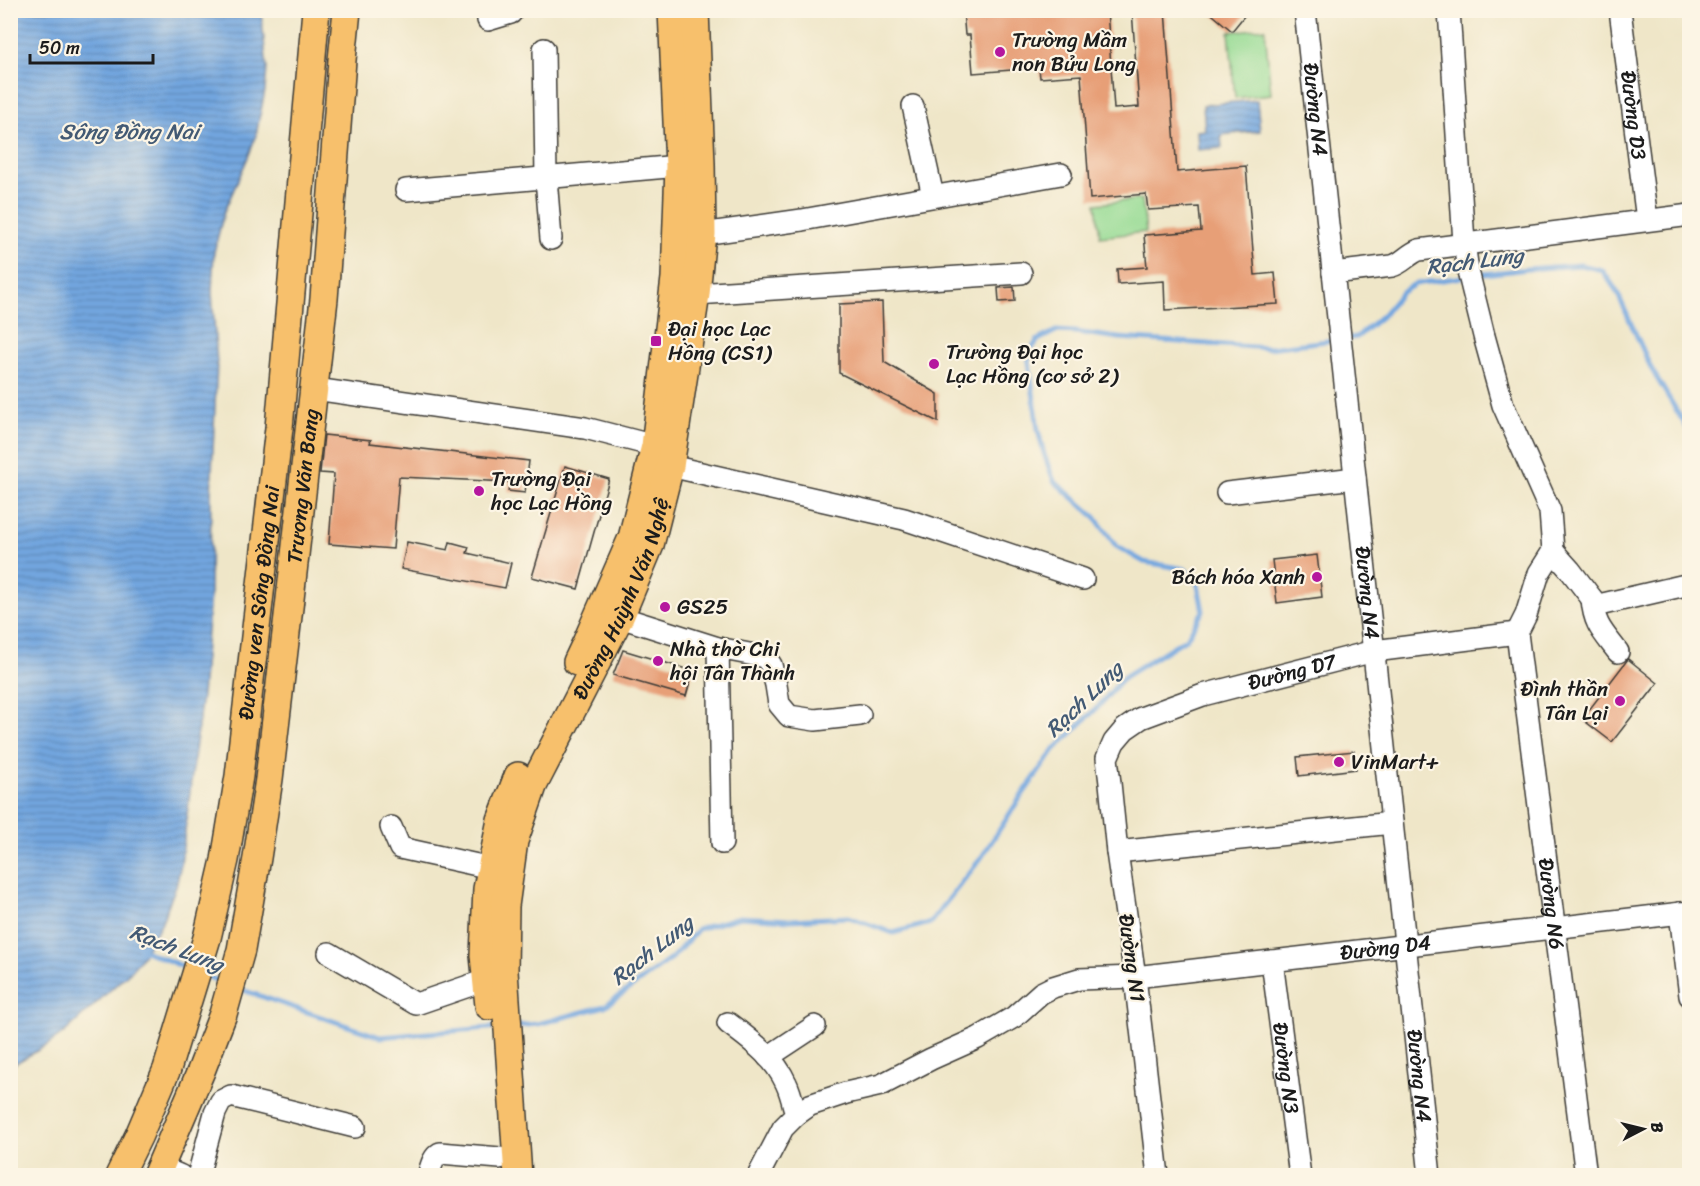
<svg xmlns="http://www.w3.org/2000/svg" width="1700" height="1186" font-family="Sriracha,sans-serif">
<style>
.green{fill:#97db94;stroke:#5a7c58;stroke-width:1.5}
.water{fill:url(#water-rules);stroke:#47617e;stroke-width:1.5}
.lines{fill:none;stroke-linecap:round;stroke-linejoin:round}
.stream{stroke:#72a6df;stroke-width:5}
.building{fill:#e79f77}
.minor-casing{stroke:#3c3a36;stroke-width:24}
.major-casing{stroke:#3c3a36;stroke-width:30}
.minor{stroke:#fff;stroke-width:21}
.major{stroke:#f7c06c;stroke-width:27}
.poi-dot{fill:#b5179e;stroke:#fcf5e5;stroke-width:2}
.labels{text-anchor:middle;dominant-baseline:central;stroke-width:4.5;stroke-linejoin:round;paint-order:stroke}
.poi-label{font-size:21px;fill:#1c1c1c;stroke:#fcf5e5;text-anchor:start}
.street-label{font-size:21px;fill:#1c1c1c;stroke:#fcf5e5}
.water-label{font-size:22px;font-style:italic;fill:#435a74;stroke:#fcf5e5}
</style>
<defs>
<pattern id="water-rules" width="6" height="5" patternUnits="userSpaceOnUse" patternTransform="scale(1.5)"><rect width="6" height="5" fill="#72a6df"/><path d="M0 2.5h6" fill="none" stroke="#5d86b4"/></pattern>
</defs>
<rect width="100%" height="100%" fill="#fcf5e5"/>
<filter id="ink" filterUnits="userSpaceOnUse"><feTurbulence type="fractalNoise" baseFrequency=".0167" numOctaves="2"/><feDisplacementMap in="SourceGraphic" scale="12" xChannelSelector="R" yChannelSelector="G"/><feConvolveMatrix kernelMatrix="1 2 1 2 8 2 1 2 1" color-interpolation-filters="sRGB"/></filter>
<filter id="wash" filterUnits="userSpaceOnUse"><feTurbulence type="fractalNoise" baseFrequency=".008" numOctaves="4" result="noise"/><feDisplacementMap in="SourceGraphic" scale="24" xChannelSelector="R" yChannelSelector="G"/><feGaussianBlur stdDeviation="1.35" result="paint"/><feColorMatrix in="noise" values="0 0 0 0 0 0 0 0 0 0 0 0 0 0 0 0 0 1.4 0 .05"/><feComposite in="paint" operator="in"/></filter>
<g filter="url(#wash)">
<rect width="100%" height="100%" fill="#efe6c8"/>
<!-- green -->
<path class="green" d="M1265,28L1271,94L1235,98L1229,32Z
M1142,199L1146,232L1100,237L1096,204Z"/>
<!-- water -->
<path class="water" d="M11,10L261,11L267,68L265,91L256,135L249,155L224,212L214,252L212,292L217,363L211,496L210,595L202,695L181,864L176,886L161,924L143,955L132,970L64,1033L47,1045L11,1066Z
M1257,100L1260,131L1221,135L1222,148L1198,150L1197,131L1205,130L1203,105Z"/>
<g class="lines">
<!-- stream -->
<path class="stream" d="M1475,275L1528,269L1581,265L1602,270L1616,290L1652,370L1690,433
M1344,339L1357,337L1383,315L1402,292L1415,284L1463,277
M140,949L189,969
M204,975L223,983
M237,988L380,1037L501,1027
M516,1026L538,1024L605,1006L672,958L698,929L740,917L790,920L849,917L893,933L930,923L981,858L1018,801L1054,750L1099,706L1124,677L1187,638L1203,611L1198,585L1185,569L1144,562L1116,546L1095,517L1054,481L1044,454L1038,430L1028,354L1038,340L1056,331L1075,332L1119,338L1269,348L1335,340"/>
</g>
<g id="blocks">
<!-- building -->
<path class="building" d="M963,10H1107L1114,109L1139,107L1132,10H1165L1177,172L1246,166L1255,275L1275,273L1278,304L1165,310L1164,281L1118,284L1117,269L1147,267L1144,235L1201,231L1199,207L1148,210L1146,194L1090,199L1081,75L1040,78L1039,68L973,73L970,35H965Z
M1207,10H1249L1232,31Z
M1014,287L1015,301L999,302L998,288Z
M882,302L884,362L938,394V422L839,373V304Z
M324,435L371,440L370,443L529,461L525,493L508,491L510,482L399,477L393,549L329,544L334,474L320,473Z
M565,466L609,479L578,589L532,577Z
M407,542L448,550L450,542L469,547L467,553L511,563L505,588L401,569Z
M1317,555L1322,597L1277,603L1272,560Z
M623,650L693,671L686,696L613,675Z
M1628,659L1658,683L1612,742L1582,719Z
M1354,751L1356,769L1299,776L1297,757Z"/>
</g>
</g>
<g filter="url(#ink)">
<use href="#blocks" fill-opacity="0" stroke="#3c3a36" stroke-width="1.5"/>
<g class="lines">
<!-- minor casing -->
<g class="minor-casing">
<g id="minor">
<path id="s1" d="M1305,10L1430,1176"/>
<path d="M1449,10L1464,243L1468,271L1484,336L1503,405L1550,511L1553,551L1539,573L1526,615L1517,633"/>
<path id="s2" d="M1620,10L1647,220"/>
<path d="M488,20L511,13L513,10"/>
<path d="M544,49L546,178L551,239"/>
<path d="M913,106L931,187"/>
<path d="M406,190L679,166"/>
<path d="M702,234L802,220L1061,174"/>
<path d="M1333,273L1392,266C1403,263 1408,254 1419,250L1690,215"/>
<path d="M696,294L1021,273"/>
<path d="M322,390L585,428L655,446"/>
<path d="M670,466L904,519L1083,579"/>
<path d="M1227,493L1355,478"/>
<path d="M1553,551L1570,570L1596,604H1603L1690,584"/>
<path d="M1592,599C1594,625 1603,632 1618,652"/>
<path d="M620,617L718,648L765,657L771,665L776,685L779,704L789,716L815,720L860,715"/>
<path id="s3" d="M1517,633L1586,1176"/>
<path d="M718,648L722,843"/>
<path d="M391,827L400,848L491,868"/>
<path d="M1117,852L1392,823"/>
<path d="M1680,913L1690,996"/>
<path d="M329,953L416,1004L486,980"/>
<path id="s4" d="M1272,961L1300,1176"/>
<path d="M728,1023C750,1040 774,1056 786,1083C791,1093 793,1104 796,1115"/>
<path d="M768,1057L815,1026"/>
<path d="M157,1176L158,1172C167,1169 173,1172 181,1176"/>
<path d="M198,1176L215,1113L221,1101L231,1096L355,1127"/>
<path d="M428,1176C431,1167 432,1158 440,1153L500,1158"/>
<path id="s5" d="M758,1176L783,1128L796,1115L810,1105L846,1093L881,1085L931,1059L978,1038L1014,1017L1041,993L1053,987L1079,979L1135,977L1690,912"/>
<path id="s6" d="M1158,1176L1135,977L1117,852L1110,783L1107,758L1114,742L1125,729L1141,718L1203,695L1374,651L1517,633"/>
</g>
</g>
<!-- major casing -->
<g class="major-casing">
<g id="major">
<path d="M577,662L586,643L632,538L655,446L675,278L679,166L672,10"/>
<path d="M489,1006L484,955L487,889L501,820L518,776"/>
<path id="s7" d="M119,1176L139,1135L167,1069L207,938L225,860L239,776L279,428L316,10"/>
<path id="s8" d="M156,1176L201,1071L223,1014L241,950L257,858L269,779L290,599L324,299L342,60L347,10"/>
<path id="s9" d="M518,1176L504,971L505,906L514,841L533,786L620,617L650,545L670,466L696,294L702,234L701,164L695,10"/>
</g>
</g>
<!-- minor -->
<use href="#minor" class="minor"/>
<!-- major -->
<use href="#major" class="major"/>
</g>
</g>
<!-- markers -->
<g class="poi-dot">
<circle cx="1000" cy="52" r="6"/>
<rect x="650" y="335" width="12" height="12" rx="3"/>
<circle cx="934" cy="364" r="6"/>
<circle cx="479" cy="491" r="6"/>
<circle cx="1317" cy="577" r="6"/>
<circle cx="665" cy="607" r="6"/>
<circle cx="658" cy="661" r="6"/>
<circle cx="1620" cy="701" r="6"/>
<circle cx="1339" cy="762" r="6"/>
</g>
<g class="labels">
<!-- poi labels -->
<g class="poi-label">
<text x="1012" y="40">Trường Mầm<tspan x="1012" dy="24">non Bửu Long</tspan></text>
<text x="668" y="329">Đại học Lạc<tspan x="668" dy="24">Hồng (CS1)</tspan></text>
<text x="946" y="352">Trường Đại học<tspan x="946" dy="24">Lạc Hồng (cơ sở 2)</tspan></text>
<text x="491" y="479">Trường Đại<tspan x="491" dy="24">học Lạc Hồng</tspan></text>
<text x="1305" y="577" text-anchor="end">Bách hóa Xanh</text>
<text x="677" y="607">GS25</text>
<text x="670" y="649">Nhà thờ Chi<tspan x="670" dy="24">hội Tân Thành</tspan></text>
<text x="1608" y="689" text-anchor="end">Đình thần<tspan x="1608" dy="24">Tân Lại</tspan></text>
<text x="1351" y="762">VinMart+</text>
</g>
<!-- street labels -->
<g class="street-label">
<text stroke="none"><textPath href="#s1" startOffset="100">Đường N4</textPath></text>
<text stroke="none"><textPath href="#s2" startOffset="106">Đường D3</textPath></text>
<text stroke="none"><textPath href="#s8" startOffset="710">Trương Văn Bang</textPath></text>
<text stroke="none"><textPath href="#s1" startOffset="586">Đường N4</textPath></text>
<text stroke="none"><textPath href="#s9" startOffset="602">Đường Huỳnh Văn Nghệ</textPath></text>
<text stroke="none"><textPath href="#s7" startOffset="594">Đường ven Sông Đồng Nai</textPath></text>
<text stroke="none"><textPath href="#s6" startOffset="633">Đường D7</textPath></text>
<text stroke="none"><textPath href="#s3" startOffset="273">Đường N6</textPath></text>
<text stroke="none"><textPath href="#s5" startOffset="698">Đường D4</textPath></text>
<text transform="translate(1132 958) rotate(82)">Đường N1</text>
<text stroke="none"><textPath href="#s4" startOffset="108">Đường N3</textPath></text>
<text stroke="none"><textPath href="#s1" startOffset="1072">Đường N4</textPath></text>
</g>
<!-- water labels -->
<g class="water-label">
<text x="129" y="131">Sông Đồng Nai</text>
<text transform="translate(1475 261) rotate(-7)">Rạch Lung</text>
<text transform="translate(1084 699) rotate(-44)">Rạch Lung</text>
<text transform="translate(177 948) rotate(21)">Rạch Lung</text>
<text transform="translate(652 950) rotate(-38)">Rạch Lung</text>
</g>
</g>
<!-- margin -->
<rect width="1700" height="1186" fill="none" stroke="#fcf5e5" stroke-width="36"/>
<!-- north arrow -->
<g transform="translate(1643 1129) rotate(83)" stroke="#fcf5e5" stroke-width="4.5" paint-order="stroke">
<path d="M0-4.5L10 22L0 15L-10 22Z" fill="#1c1c1c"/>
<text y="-9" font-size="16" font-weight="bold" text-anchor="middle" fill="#1c1c1c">B</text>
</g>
<!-- scale -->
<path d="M30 54v9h123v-9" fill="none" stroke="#1c1c1c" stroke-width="3"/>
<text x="39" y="54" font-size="18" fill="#1c1c1c" stroke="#fcf5e5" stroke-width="4.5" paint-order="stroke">50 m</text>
</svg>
